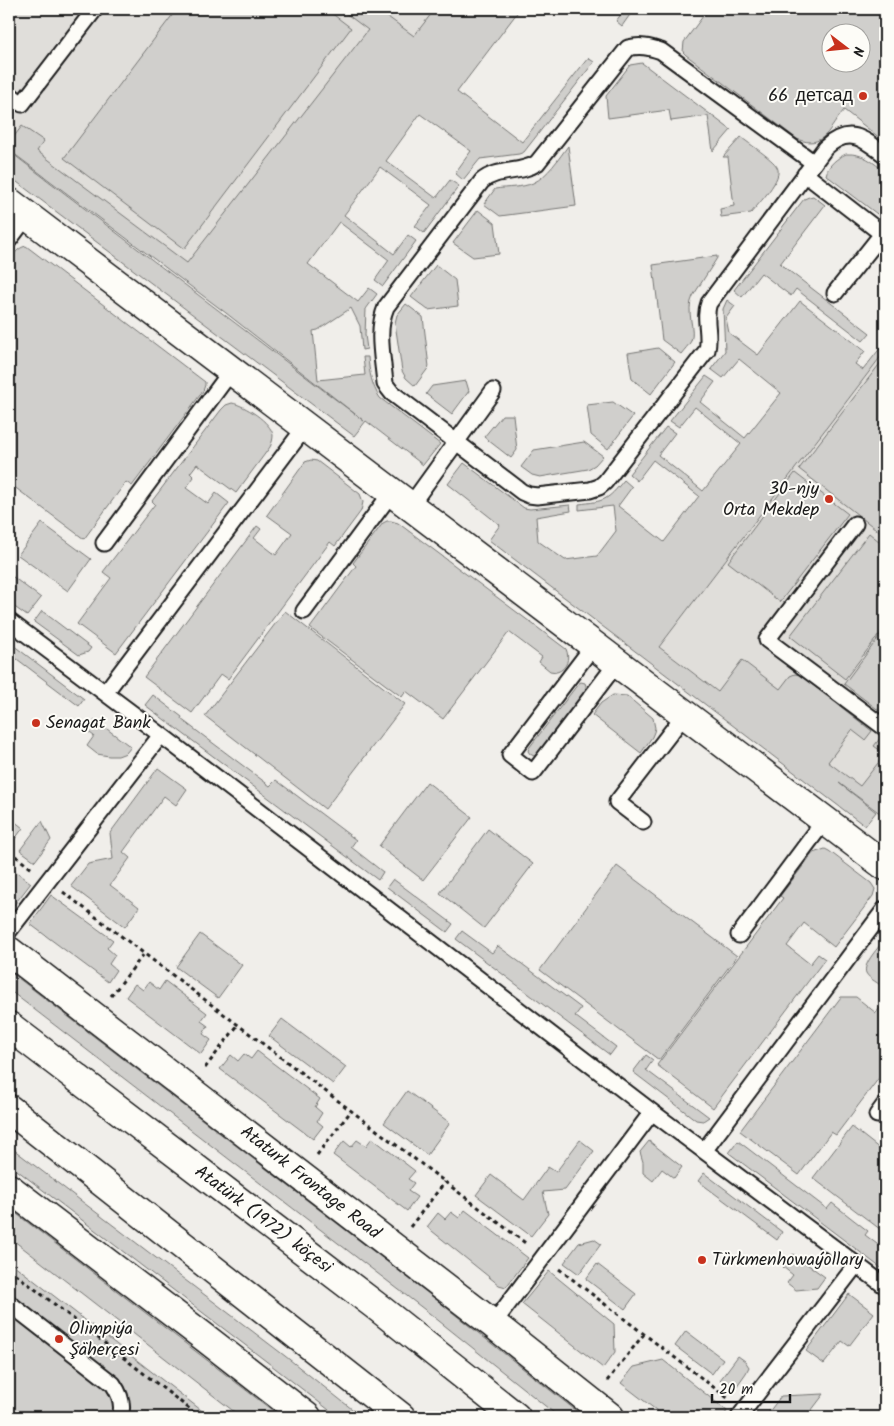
<svg xmlns="http://www.w3.org/2000/svg" width="894" height="1426" font-family="Kalam,sans-serif">
<style>
.built{fill:#e0deda}
.green{fill:#d0cfcc;stroke:#767674;fill-rule:evenodd}
.lines{fill:none;stroke-linecap:round;stroke-linejoin:round}
.lane-casing{stroke:#1c1c1c;stroke-width:19}
.street-casing{stroke:#1c1c1c;stroke-width:31}
.secondary-casing{stroke:#1c1c1c;stroke-width:31}
.path{stroke:#1c1c1c;stroke-width:3;stroke-dasharray:4 4;stroke-linecap:butt}
.lane{stroke:#fdfcf7;stroke-width:15}
.street{stroke:#fdfcf7;stroke-width:28}
.secondary{stroke:#fdfcf7;stroke-width:28}
.poi-dot{fill:#c8321e;stroke:#fdfcf7;stroke-width:2}
.labels{text-anchor:middle;dominant-baseline:central;stroke-width:4;stroke-linejoin:round;paint-order:stroke}
.poi-label{font-size:18px;fill:#1c1c1c;stroke:#fdfcf7;text-anchor:start}
.street-label{font-size:18px;fill:#1c1c1c;stroke:#fdfcf7}
</style>
<rect width="100%" height="100%" fill="#f0eeea"/>
<filter id="ink" filterUnits="userSpaceOnUse"><feTurbulence type="fractalNoise" baseFrequency=".02" numOctaves="2"/><feDisplacementMap in="SourceGraphic" scale="10" xChannelSelector="R" yChannelSelector="G"/><feConvolveMatrix kernelMatrix="1 2 1 2 8 2 1 2 1" color-interpolation-filters="sRGB"/></filter>
<g filter="url(#ink)">
<!-- built -->
<path class="built" d="M9,9H454L226,313L9,150Z
M885,351V818L659,647Z"/>
<!-- green -->
<path class="green" d="M177,9H326L351,28L184,249L64,158Z
M340,9H377L414,36L435,9H520L457,92L522,142L588,58L594,62L524,152L519,154L480,159L463,180L455,173L471,151L420,114L386,161L436,198L450,180L459,186L424,233L415,226L431,205L380,167L344,215L394,254L408,235L416,241L383,286L375,280L389,260L339,222L308,264L358,302L369,288L377,294L366,309L365,335L367,349L362,350L360,326L351,308L318,330L313,331L318,380L365,375L363,357H368C369,372 372,386 380,398L440,444L423,465L366,421L354,436L9,176V151L364,421L226,313L9,150V137L12,139L22,126L44,141L37,151L187,263L368,30Z
M625,9H634L622,26L616,21Z
M702,9H885V142L844,110C829,128 824,150 797,139L686,55L683,52L684,42L706,12ZM862,32V62H832V32Z
M642,63L731,130L713,151L708,116L671,121L669,110L608,118L606,96L630,65Z
M741,137C749,144 773,159 777,167C784,178 758,204 751,213L721,217L720,209L734,206L728,157H723Z
M568,146L576,206L500,216L484,204L495,189C507,187 522,188 533,183C548,176 559,158 568,146Z
M846,154C863,153 873,162 885,172V220L826,175C828,165 837,158 846,154Z
M813,196L825,205L780,264L870,333L863,341L796,289L791,296L761,273L742,297L734,290L804,199L809,197Z
M478,210L495,223L499,254L473,257L453,243Z
M26,246L205,382V385L203,391L132,486L126,482L84,539L9,483V261C14,255 17,248 26,246Z
M717,256V258L693,296C685,312 696,329 691,341C689,345 684,350 681,354L662,340L653,265Z
M436,265L455,280L458,306L428,310L411,297Z
M727,300L735,306L726,318L729,333L758,355L800,301L865,351L855,364L863,370L885,342V351L659,647L718,692L742,660L780,689L790,676L795,674L800,675L872,731L865,740L852,730L828,762L860,786L885,754L874,746L881,737L885,740V817L839,783L876,812L865,826L489,540L500,525L448,484L464,463L524,508L530,509L570,505L571,511L536,517L538,541L565,560L597,556L616,531L613,506L579,510V504C605,501 607,501 624,480L632,487L618,506L664,542L699,496L653,460L637,481L629,474L666,427L675,433L658,455L703,491L741,444L695,407L679,427L670,421L706,376L715,382L700,402L745,438L781,393L739,359L723,378L711,369L725,351L723,309Z
M406,304L423,317L429,367L415,386L406,378L402,371L395,323L397,315Z
M658,348L675,362L651,394L632,379L628,353Z
M885,357V536L799,469Z
M466,381L469,391L452,414L426,394L432,386Z
M613,402L633,416L608,449L591,435L587,405Z
M232,403C244,405 271,422 273,435C273,439 272,443 270,447L236,493L197,464L190,473L194,477L186,488L208,504L216,493L229,503L116,653L77,624L111,578L103,572L155,504L152,501L221,410L226,405Z
M502,415H513L517,450L511,458L484,437Z
M584,442L603,456L595,465L588,469L540,477L532,475L521,467L534,450Z
M311,460L317,461L360,494L363,502L361,511L335,546L330,542L228,679L221,674L192,713L144,677L257,526L261,529L254,538L276,555L292,533L267,515L305,462Z
M795,473L848,514L780,602L728,562Z
M387,521H391L398,523L566,649C570,658 567,669 557,672L550,671L539,662L542,657L509,632L443,719L406,691L402,697L310,628L356,566L353,563L383,523Z
M42,523L91,559L68,591L18,555Z
M869,533L885,546V627L845,679L790,636Z
M9,574L41,598L27,616L9,603Z
M42,611L91,648L88,652L79,655L34,622Z
M285,611L405,704L325,809L205,716Z
M885,629V715L844,684Z
M9,642L84,699L79,706L9,653Z
M581,682L585,683L586,686V690L537,754L534,756L530,754L528,751L529,748L578,684Z
M153,695L182,717L181,719L270,786L276,780L356,840L351,847L383,872L378,880L145,705Z
M613,695L627,696L653,718L655,728L654,732L652,737L641,753L592,715L601,703Z
M95,720L131,747L126,753L118,756H109L97,754L87,746L94,736L87,731Z
M158,768L187,789L176,805L164,796L123,852L130,858L110,885L139,907L125,927L71,886L88,864L113,859L110,833Z
M427,782L472,817L423,880L379,846Z
M9,817L23,828L12,843L9,841Z
M42,821L51,840L35,861L20,850Z
M488,829L533,864L484,928L440,893Z
M825,849L829,851L871,883L875,889L873,896L834,947L804,923L787,946L810,964L818,954L825,959L713,1108L657,1065L783,898L780,896L813,853Z
M9,866L31,883L11,909L9,908Z
M617,866L737,956L659,1060L540,970Z
M393,879L453,924L447,932L387,887Z
M51,895L113,940L107,948L115,955L109,964L116,970L108,982L30,924Z
M462,931L492,953L498,946L581,1008L575,1016L616,1047L610,1055L456,939Z
M200,934L242,965L218,998L176,967Z
M885,939V988C880,984 869,979 866,973C862,964 880,946 885,939Z
M9,971L438,1301L584,1417H559L429,1313L9,990Z
M165,981L207,1013L201,1021L208,1026L203,1034L211,1040L201,1054L126,997L135,984L143,990L149,982L159,990Z
M841,997H856L876,1013L885,1001V1070L836,1135L831,1132L799,1175L740,1131Z
M282,1019L346,1067L333,1084L269,1036Z
M257,1051L320,1099L315,1107L322,1113L317,1121L323,1126L313,1139L220,1069L231,1055L238,1061L244,1054L251,1059Z
M646,1055L653,1060L646,1070L709,1117L703,1121L696,1120L633,1072Z
M407,1091L450,1123L427,1155L384,1123Z
M852,1127L885,1153V1233L813,1178Z
M372,1138L415,1171L408,1179L414,1183L408,1191L417,1197L407,1211L333,1155L344,1141L351,1147L357,1140L366,1146Z
M580,1140L594,1151L565,1190L543,1192L548,1214L531,1236L476,1195L491,1175L524,1200L548,1167L556,1172Z
M649,1141L682,1167L674,1178L662,1169L653,1181L643,1173V1162L640,1152Z
M738,1141L827,1209L832,1203L868,1231L865,1235L885,1250V1271L729,1153Z
M9,1146L285,1356L362,1417H338L275,1368L9,1164Z
M704,1173L782,1232L777,1240L698,1181Z
M9,1208L281,1417H241L9,1237Z
M465,1210L528,1258L506,1287L499,1285L427,1227L438,1213L445,1219L451,1212L459,1218Z
M594,1239L601,1244L579,1274L564,1263L579,1243Z
M793,1254L825,1277L817,1288L796,1290L787,1283L793,1275L783,1267Z
M9,1261L210,1417H9Z
M597,1264L636,1294L625,1309L586,1279Z
M549,1271L614,1324L615,1352L603,1368L522,1304Z
M849,1294L874,1313L849,1346L842,1341L824,1364L806,1351Z
M686,1331L723,1359L712,1374L675,1346Z
M738,1356L745,1361L749,1367L746,1373L734,1390L720,1380Z
M663,1360L727,1411L723,1417H665L621,1383L634,1367Z
M824,1394L811,1411L818,1417L766,1416L781,1396Z"/>
<g class="lines">
<!-- lane casing -->
<g class="lane-casing">
<path id="lane" d="M9,94L22,104L95,9
M814,163L661,51C649,47 640,45 628,48L537,163C520,174 497,168 482,181L386,307C376,331 383,358 385,384L392,393L522,492L529,495L537,496L590,490L599,487L605,482L707,350C711,334 703,318 709,303L825,148C849,126 863,138 885,155
M805,174L885,236
M9,240L27,216
M835,293L882,234
M410,506L493,391
M855,524L767,640L885,728
M104,543L232,370
M304,611L392,492
M9,621L161,735L652,1112L885,1286
M594,645L510,755L533,773L617,663
M105,693L306,426
M643,822L617,802L685,714
M9,931L161,735
M739,935L825,820
M877,1115L885,1104
M704,1151L885,909
M9,1303L113,1384C120,1394 124,1405 120,1417
M493,1324L652,1112
M739,1417L856,1265"/>
</g>
<!-- street casing -->
<g class="street-casing">
<path id="street" d="M9,202L885,866
M9,951L493,1324L610,1417
M9,1188L204,1337L307,1417"/>
</g>
<!-- secondary casing -->
<g class="secondary-casing">
<path id="secondary" d="M9,1026L380,1309L516,1417
M9,1109L401,1417"/>
</g>
<!-- path -->
<path class="path" d="M9,851L32,869
M63,892L528,1245
M111,996L144,954
M205,1068L238,1025
M317,1155L351,1111
M410,1227L445,1182
M9,1269L200,1417
M559,1269L729,1399
M607,1381L644,1334"/>
<!-- lane -->
<use href="#lane" class="lane"/>
<!-- street -->
<use href="#street" class="street"/>
<!-- secondary -->
<use href="#secondary" class="secondary"/>
</g>
</g>
<!-- markers -->
<g class="poi-dot">
<circle cx="863" cy="96" r="5"/>
<circle cx="829" cy="499" r="5"/>
<circle cx="36" cy="723" r="5"/>
<circle cx="702" cy="1260" r="5"/>
<circle cx="59" cy="1339" r="5"/>
</g>
<g class="labels">
<!-- poi labels -->
<g class="poi-label">
<text x="853" y="96" text-anchor="end">66 детсад</text>
<text x="819" y="489" text-anchor="end">30-njy<tspan x="819" dy="21">Orta Mekdep</tspan></text>
<text x="46" y="723">Senagat Bank</text>
<text x="712" y="1260">Türkmenhowaýollary</text>
<text x="69" y="1329">Olimpiýa<tspan x="69" dy="21">Şäherçesi</tspan></text>
</g>
<!-- street labels -->
<g class="street-label">
<text transform="translate(310 1183) rotate(38)">Ataturk Frontage Road</text>
<text transform="translate(263 1220) rotate(37)">Atatürk (1972) köçesi</text>
</g>
</g>
<!-- margin -->
<rect width="894" height="1426" fill="none" stroke="#fdfcf7" stroke-width="30"/>
<rect x="15" y="15" width="864" height="1396" fill="none" stroke="#1c1c1c" stroke-width="2" filter="url(#ink)"/>
<!-- north arrow -->
<g transform="translate(846 48) rotate(106)"><circle r="24" fill="#fdfcf7" stroke="#a3a29f"/>
<path d="M0-4L9 19L0 12L-9 19Z" fill="#c8321e"/>
<text y="-8" font-size="14" font-weight="bold" text-anchor="middle" fill="#1c1c1c">N</text>
</g>
<!-- scale -->
<path d="M712 1394v8h78v-8" fill="none" stroke="#1c1c1c" stroke-width="2.5"/>
<text x="719" y="1394" font-size="15" fill="#1c1c1c" stroke="#fdfcf7" stroke-width="4" paint-order="stroke">20 m</text>
</svg>
